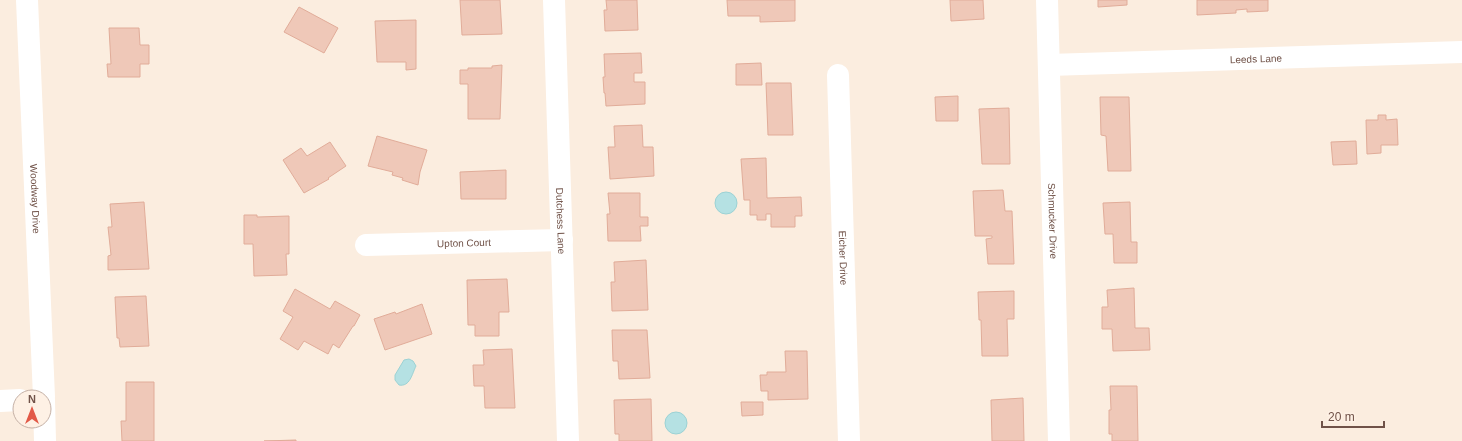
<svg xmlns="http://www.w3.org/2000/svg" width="1462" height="441" font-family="Arial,sans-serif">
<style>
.water{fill:#b5e1e3;stroke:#9cd2d4}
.building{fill:#efc8b8;stroke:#e1ac99}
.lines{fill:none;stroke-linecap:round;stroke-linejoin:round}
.minor{stroke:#fff;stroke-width:22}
.labels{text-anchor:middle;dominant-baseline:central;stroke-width:3;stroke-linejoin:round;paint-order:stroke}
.street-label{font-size:10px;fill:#705248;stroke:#fef1e5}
</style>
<rect width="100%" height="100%" fill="#fbeddf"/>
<!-- water -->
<path class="water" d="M715 203a11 11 0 1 1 22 0a11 11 0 1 1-22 0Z
M409,359L413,361L416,366C412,374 410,387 399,385L395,380V375L404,360Z
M665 423a11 11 0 1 1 22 0a11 11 0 1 1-22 0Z"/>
<!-- building -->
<path class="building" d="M460,0H500L502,34L462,35Z
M606,0H637L638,30L605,31L604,10H607Z
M727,0H795V21L760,22V16H728Z
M950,0H983L984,19L951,21Z
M1098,0H1127V5L1098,7Z
M1197,0H1268V11L1247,12V9L1236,10V13L1197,15Z
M299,7L338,28L324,53L284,32Z
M416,20V69L406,70V62H377L375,21Z
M109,28H139L140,45H149V64H140V77H108L107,64H111Z
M641,53L642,73H634V82H645V104L606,106L605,93H604L603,77H605L604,54Z
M761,63L762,85H736V64Z
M502,65L500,119H468V84H460V70H468V68H492V66Z
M766,83H791L793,135H768Z
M958,96V121H936L935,97Z
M1100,97H1129L1131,171H1108L1106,136L1101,135Z
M1009,108L1010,164H982L979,109Z
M1378,115H1386V120L1397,119L1398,145H1381V153L1367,154L1366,120H1378Z
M642,125L643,147H653L654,176L610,179L608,147H615L614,126Z
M377,136L427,150L420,172L418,185L402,180L403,178L392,175L393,172L368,166Z
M1356,141L1357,164L1333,165L1331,142Z
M330,142L346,166L328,178L329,179L304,193L283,160L301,148L307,156Z
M766,158L767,198L801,197L802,216H795V227H771V214H766V220H757V215H750V200H744L741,159Z
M506,170V199H461L460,172Z
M1003,190L1005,211H1012L1014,264H988L986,239L992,238V236H975L973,191Z
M608,193H640V217H648V226H640L641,241H608L607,214H610Z
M144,202L149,269L108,270V256L111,255L108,227H112L110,204Z
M1130,202L1131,242H1137V263H1114L1113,234H1105L1103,203Z
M244,215H257V217L289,216V254H286L287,275L254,276L253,244H244Z
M646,260L648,310L612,311L611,282H615L614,262Z
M507,279L509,312H499V336H475V325H468L467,280Z
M1134,288L1135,328H1149L1150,350L1113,351L1112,329H1102V307H1108L1107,290Z
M295,289L330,309L335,301L360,315L354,326H353L339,348L333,344L328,354L304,341L298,350L280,339L293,317L283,311Z
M1014,291V319H1007L1008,356H982L981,320H979L978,292Z
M146,296L149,346L120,347L119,338H117L115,297Z
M422,304L432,334L385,350L374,319L395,312L396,314Z
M612,330H647L650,378L619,379L618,361H613Z
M512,349L515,408H485L484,386H474L473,365H484L483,350Z
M785,351H807L808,399L768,400V391H761L760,375H767V372H786Z
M126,382H154V441H122L121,421H126Z
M1110,386H1137L1138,441H1112V434H1109V410H1111Z
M1023,398L1024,441H992L991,400Z
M651,399L652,441H619V434H615L614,400Z
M741,402H763V415L742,416Z
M296,440V441H264Z"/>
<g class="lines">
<!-- minor -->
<g class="minor">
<path id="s1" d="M27,0L44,397"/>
<path id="s2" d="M554,0L568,441"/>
<path id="s3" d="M1047,0L1059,441"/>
<path id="s4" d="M1049,65L1462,52"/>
<path id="s5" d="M838,75L849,441"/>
<path id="s6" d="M366,245L562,240"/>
<path d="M0,401L20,400"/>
<path d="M44,401L45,441"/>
</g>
</g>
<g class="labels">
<!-- street labels -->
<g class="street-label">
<text stroke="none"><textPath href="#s4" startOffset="207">Leeds Lane</textPath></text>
<text stroke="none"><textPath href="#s1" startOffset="199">Woodway Drive</textPath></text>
<text stroke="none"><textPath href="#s2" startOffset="221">Dutchess Lane</textPath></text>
<text stroke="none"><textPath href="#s3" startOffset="221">Schmucker Drive</textPath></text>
<text stroke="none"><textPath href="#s6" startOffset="98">Upton Court</textPath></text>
<text stroke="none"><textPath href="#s5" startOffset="183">Eicher Drive</textPath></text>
</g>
</g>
<!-- north arrow -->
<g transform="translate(32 409)"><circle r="19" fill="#fef1e5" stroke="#c5b1a6"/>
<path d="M0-3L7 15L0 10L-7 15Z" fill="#e25947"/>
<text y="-6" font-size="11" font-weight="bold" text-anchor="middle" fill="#705248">N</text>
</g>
<!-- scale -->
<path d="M1322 421v6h62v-6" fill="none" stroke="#705248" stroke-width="2"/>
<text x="1328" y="421" font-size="12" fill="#705248" stroke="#fef1e5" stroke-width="3" paint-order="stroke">20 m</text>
</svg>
